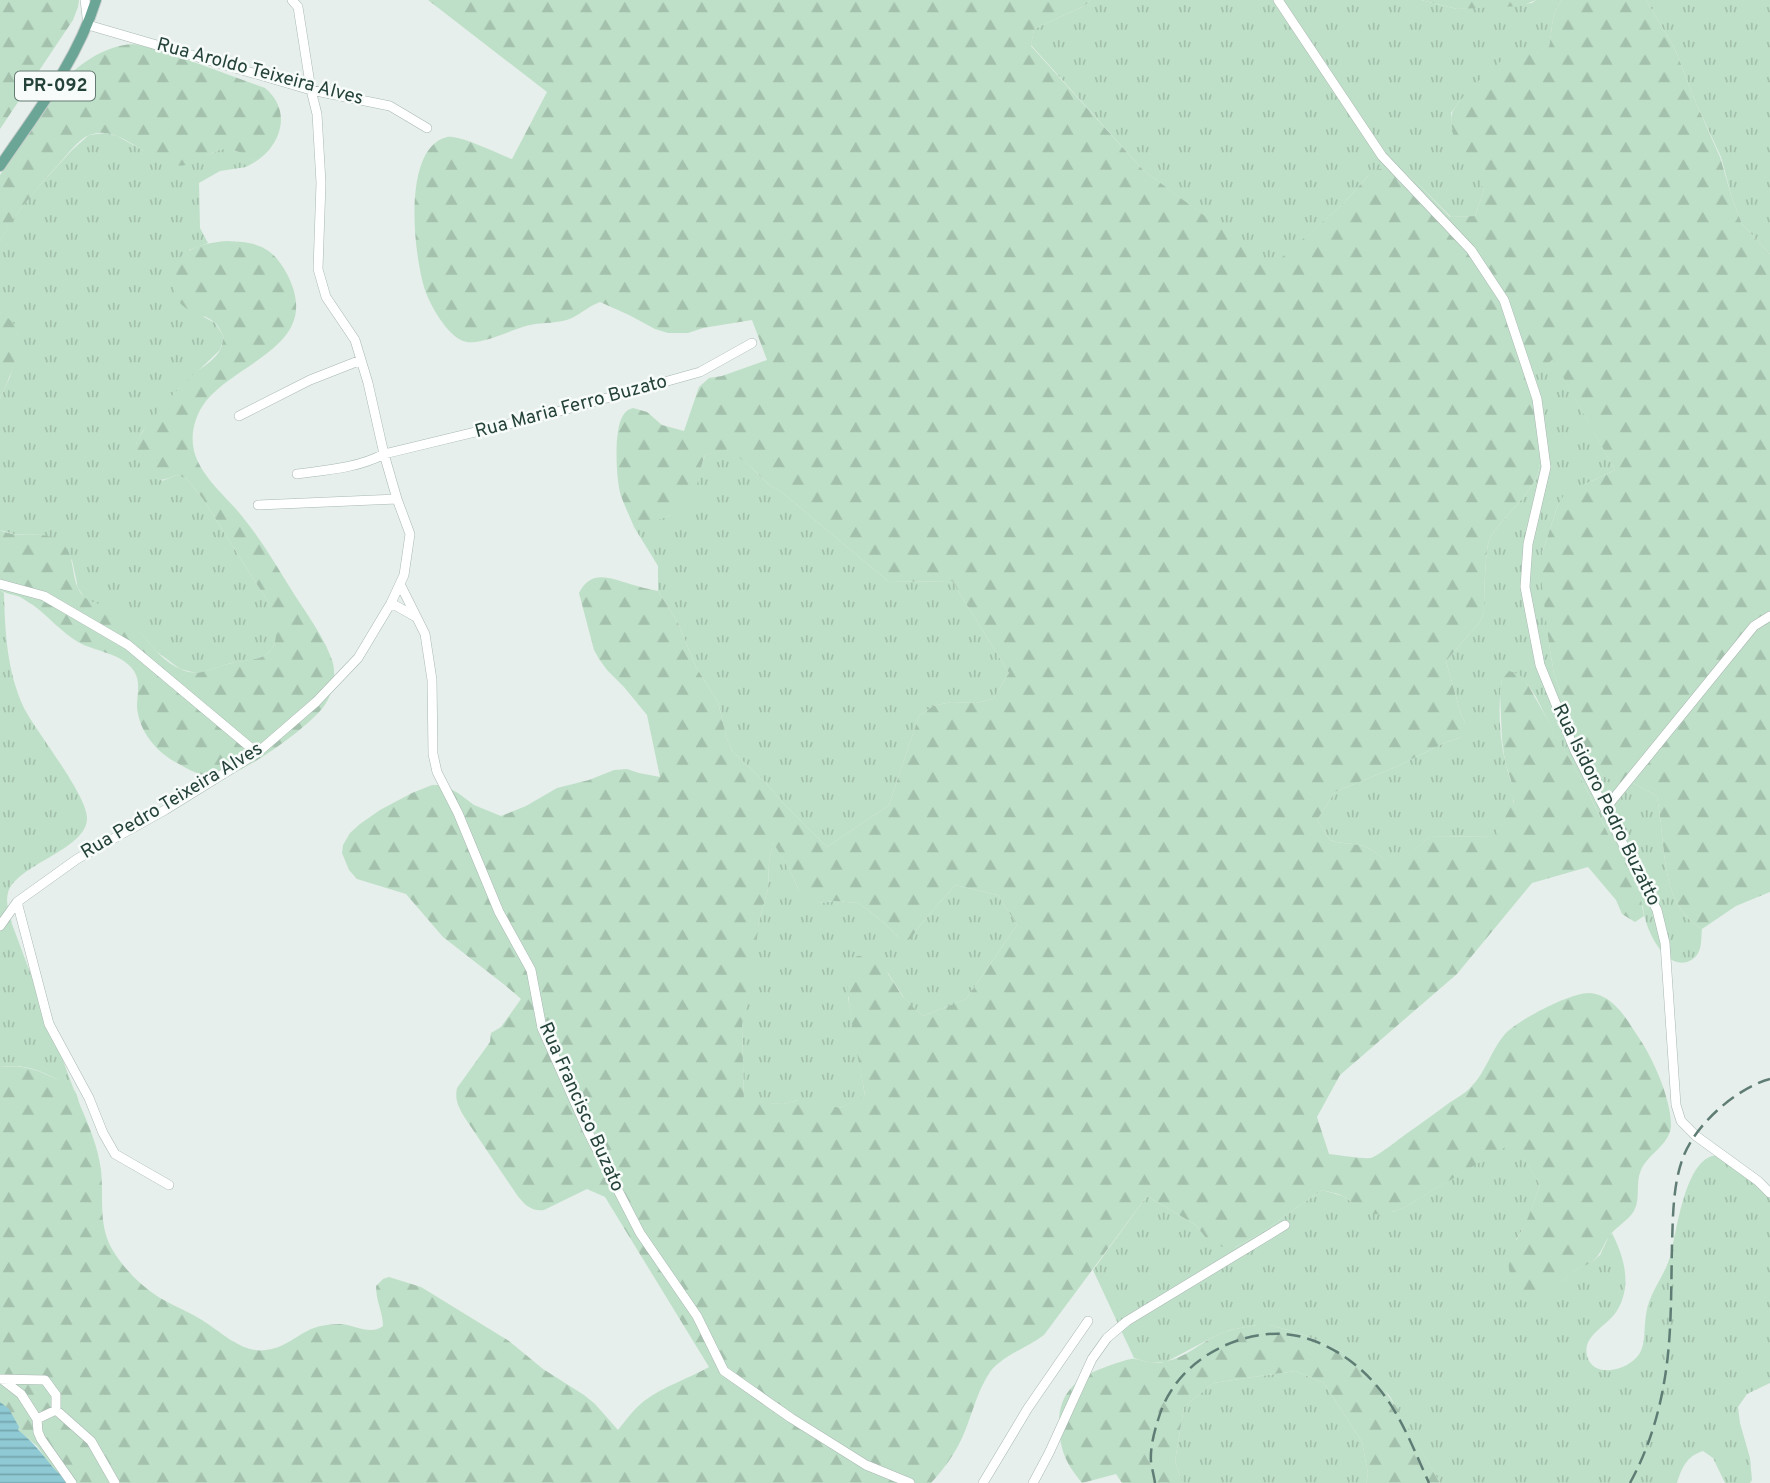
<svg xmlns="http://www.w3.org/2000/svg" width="1770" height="1483" font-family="Overpass,sans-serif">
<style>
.grass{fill:url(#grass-tufts)}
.forest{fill:url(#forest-firs);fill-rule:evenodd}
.water{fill:url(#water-rules)}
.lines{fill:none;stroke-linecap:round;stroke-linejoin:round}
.minor-casing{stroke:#a8b8b2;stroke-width:10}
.major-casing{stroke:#c2cac8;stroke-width:12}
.minor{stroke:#fff;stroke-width:9}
.major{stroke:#6aa596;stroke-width:10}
.rail{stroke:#5f7d75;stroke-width:2.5;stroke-dasharray:14 7;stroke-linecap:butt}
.labels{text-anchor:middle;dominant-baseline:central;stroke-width:5;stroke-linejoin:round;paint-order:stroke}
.shield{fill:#f7fbf9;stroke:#637a73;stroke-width:2}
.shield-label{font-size:18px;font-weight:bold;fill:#24423a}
.street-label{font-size:19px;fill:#24423a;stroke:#f7fbf9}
</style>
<defs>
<pattern id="grass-tufts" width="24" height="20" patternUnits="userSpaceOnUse" patternTransform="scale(1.75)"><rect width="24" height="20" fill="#bfe0c8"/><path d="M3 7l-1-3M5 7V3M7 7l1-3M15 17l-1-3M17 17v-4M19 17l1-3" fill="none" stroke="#a4c1ad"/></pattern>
<pattern id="forest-firs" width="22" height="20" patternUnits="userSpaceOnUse" patternTransform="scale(1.75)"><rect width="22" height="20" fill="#bfe0c8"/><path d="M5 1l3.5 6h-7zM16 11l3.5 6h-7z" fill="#a4c1ad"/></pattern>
<pattern id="water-rules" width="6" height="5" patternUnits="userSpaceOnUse" patternTransform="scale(1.75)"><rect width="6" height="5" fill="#8ec9d4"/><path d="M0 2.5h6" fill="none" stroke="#74a5ad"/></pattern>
</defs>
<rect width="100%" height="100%" fill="#e6efeb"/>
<!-- grass -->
<path class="grass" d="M1091,0H1421L1457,9L1532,3L1536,0H1562C1550,16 1553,29 1549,47L1534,51L1521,52L1508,57L1490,71L1459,102L1451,113L1452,126L1478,174L1484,190L1475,216L1451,217L1418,184L1402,170L1368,176L1344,203L1272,267L1143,170L1031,45L1034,29L1084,6Z
M1646,0H1770V254L1742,224L1732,198L1721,157L1696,103L1675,49Z
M105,133L117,136L153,156L189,163L221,149H230L245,154L255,162L246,167L220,171L199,183L200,228L208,243L189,250L204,317L215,323L224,337L220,350L175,393L142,432L136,444L162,481L177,475L187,479L203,499L268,602L276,621L277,638L272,649L266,655L257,659L231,663L203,672L196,673L180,669L156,651L135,626L119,612L86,600L78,588L72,560L43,535L14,534L0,530V398L10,377L17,349L18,336L15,327L0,312V241L10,223L32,194L72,150L89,135Z
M1553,358L1615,470L1583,485H1575L1558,505L1542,553L1549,644L1554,674L1560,691L1592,761L1603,776L1631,782L1657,796C1659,809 1661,822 1662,835C1666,870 1668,909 1702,929C1701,936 1702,945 1699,951C1697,957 1692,960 1687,962C1663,969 1644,926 1643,907L1587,790L1550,725L1536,697L1528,685L1518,674L1502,679C1498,705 1499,735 1505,761C1507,773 1517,790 1513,803C1510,814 1500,826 1495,836L1429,837L1397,867C1384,862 1376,850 1363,846C1352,843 1340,844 1330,840L1317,820L1335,792L1398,766L1442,744L1461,737L1465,723L1460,711L1446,661L1479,623L1484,613C1484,601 1485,546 1490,538C1503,515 1534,494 1539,468C1545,440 1536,404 1532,376Z
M729,448L752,468L769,485L779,490L889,582L952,581L1009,673L993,699L976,703L951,702L933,706L919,716L889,805L827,847L782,802L765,782L732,751L727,739L718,702L696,667L678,623L658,591V566L634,527L669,516L693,496L700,469L705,455Z
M0,590L4,593C5,632 7,672 24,708C37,733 88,796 87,819C86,850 15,865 8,893C5,903 10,914 12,924L74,1090C51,1075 29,1062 0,1067Z
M773,841L792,875L798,889L819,903L834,901L859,903L883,922L898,937L911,938L917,929L955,885L998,895L1017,925L966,999L923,1016L906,1001L888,973L848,997L865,1096L840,1108L798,1100L783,1104L744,1102L742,1025L759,921L768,889L769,863Z
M1514,1141L1540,1185L1527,1222L1516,1240L1550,1295L1570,1273L1593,1261L1600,1255L1609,1236L1612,1233C1624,1257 1632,1284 1618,1309C1609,1326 1582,1334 1587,1356C1593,1378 1624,1371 1636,1358C1641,1353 1643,1346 1644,1339C1645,1326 1645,1314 1649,1302C1655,1285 1667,1271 1671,1253C1677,1232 1686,1149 1721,1156C1725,1157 1731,1161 1735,1163C1748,1168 1761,1176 1770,1187V1383L1747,1394L1738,1407L1740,1423L1750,1458L1752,1480L1750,1483H1725L1713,1458L1703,1451C1687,1456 1682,1467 1677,1483H1440L1389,1395L1342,1352L1302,1334L1270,1325H1257L1230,1330L1217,1335L1166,1362L1150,1363L1134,1358L1093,1270L1147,1196L1196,1225L1205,1237L1235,1247L1258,1235L1322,1190L1343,1196L1361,1209L1392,1212L1405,1207Z
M1295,1371L1324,1383L1362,1442L1368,1474L1366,1483H1182L1175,1461L1184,1407L1213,1383Z"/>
<!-- forest -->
<path class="forest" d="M0,0H79L78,7L73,20L0,129Z
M428,0H1091L1084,6L1034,29L1031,46L1143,170L1272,266L1344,203L1368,176L1379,169L1393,167L1402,170L1418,184L1450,217L1475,216L1484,190C1476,169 1457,146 1452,127C1451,122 1451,115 1453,111C1460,97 1494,65 1507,57C1519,50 1536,50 1549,47C1553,29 1550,16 1562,0H1646L1675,49L1696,103L1720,157L1732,198L1742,224L1770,254V892L1736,906L1702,929C1668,909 1666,870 1662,835C1661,822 1659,809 1657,796L1631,782H1615L1603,776L1592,762L1560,691L1554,674L1549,644L1541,577L1542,553L1558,505L1565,493L1575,485H1583L1615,470L1553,359L1532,377C1536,404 1545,440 1539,468C1534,494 1503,515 1490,538C1485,546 1484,601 1484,613L1479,623L1446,661L1460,711L1465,723L1466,733L1461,737L1442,744L1398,766L1335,792L1317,820L1330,840C1340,844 1352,843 1363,846C1376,850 1384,862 1397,866L1429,837L1495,836L1514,801L1511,780L1505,762L1502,739L1500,693L1502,679L1509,671L1519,674L1528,685L1587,790L1608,834L1635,881L1639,890L1644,916L1635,922L1622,914L1616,900L1588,867L1532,883L1457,974L1340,1075L1317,1117L1329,1154C1339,1155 1362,1159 1371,1158C1378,1156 1399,1139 1406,1134C1421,1124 1435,1113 1449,1103C1456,1098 1465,1094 1471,1087C1486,1072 1491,1050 1505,1034C1518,1020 1571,992 1590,993C1614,995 1627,1020 1639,1038C1653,1058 1672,1101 1671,1127C1669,1145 1648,1154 1641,1170C1635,1183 1641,1198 1634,1211C1628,1221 1615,1227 1608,1238C1603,1245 1601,1254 1594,1260C1587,1266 1578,1268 1571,1273C1563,1279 1558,1290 1549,1296C1530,1308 1512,1287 1509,1269C1506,1250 1521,1236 1527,1220C1532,1208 1536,1196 1540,1185L1514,1142L1405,1207C1390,1213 1376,1218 1361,1210C1355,1206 1350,1200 1343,1196C1337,1193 1328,1192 1322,1190L1258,1235L1235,1247H1223L1217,1245L1205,1237L1196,1225L1147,1196L1044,1335C1027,1348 1003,1355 990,1372C976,1393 972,1416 962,1438C954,1455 944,1469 931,1483H62L37,1446L8,1422L0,1413V1067C21,1064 37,1069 56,1079C61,1081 70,1085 74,1090C77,1093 78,1100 80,1105C89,1126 98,1147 101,1170C104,1197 98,1224 112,1249C123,1268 141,1286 160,1298C174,1306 189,1312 202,1320C230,1338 249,1361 283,1345C293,1340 302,1333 311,1329C321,1325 332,1324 343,1324C355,1326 372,1335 383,1326C383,1312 376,1302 376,1286L383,1279L389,1277L421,1287L509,1341L543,1369L584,1395L595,1404L618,1430C626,1420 634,1409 644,1401C664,1386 688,1379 709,1367L605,1197L587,1189L544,1210C531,1212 524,1204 517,1195L467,1121C460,1110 454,1101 457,1088L490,1042L491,1033L501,1027L521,999L506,986L443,937L406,894L357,879L349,870L342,853L343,845L350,833L360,824L380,810L412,793L432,785H443L458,793L474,805L501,816L526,806L557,788L589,780L614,770L627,769L639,773L660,777L647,715L624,687L607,670L599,659L594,650L579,593C591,569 610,578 630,584C639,587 649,589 658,591L678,623L696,667L718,702L727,739L732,751L765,782L782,802L827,847L889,805L919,716L933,706L951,702L976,703L993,699L1009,673L952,581L889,582L779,490L769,485L752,468L729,449L705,455C700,467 699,480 695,492C686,515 655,521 634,527C630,517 625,507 621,496C616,481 613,427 624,414C626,411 629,409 633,408L647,412L662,425L684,431L699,387L709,378L722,376L767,360L752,320L703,328L688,333H668L655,329L629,315L600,302C589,306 582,313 572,318C558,324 544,322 530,325C511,329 481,347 463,341C447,335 430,305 425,290C414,257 401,148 447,137C458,134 499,154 512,159L547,92ZM773,842L792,875L798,889L807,900L819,903L834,901L859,903L883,922L898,937L905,940L911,939L917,929L955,885L998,895L1017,925L966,999L923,1016C918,1011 911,1006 906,1000C891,983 884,954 857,956C855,958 852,961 850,964C841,984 861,1070 865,1095L840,1108L805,1099L798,1100L783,1104L744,1101L742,1025L753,973L759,921L768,889L769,863Z
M1421,0H1536L1521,6L1457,9Z
M133,44L158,49L265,88C292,110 282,145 255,162C213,129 207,171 172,165C150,160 126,134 104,133C101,132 92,134 89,135C77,141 67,155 58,165C36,189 16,212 0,241V175L58,88C76,65 103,46 133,44Z
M227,241C257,242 272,246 287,274C324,345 239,360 206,401C195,415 190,434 194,451C201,477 225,495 241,515C261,539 277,567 294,594C308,616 325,638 333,663C336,676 333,692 326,703C314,724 247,771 224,776C208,780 191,771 179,764C157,753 139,732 137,707C137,694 141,682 134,671C122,653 96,652 78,642C60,631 49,617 33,605C29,603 24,599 20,597C13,594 6,594 0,590V530C20,540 44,528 62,543C75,555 71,573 78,588C85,605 104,603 118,611C132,618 142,635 152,646C163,660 183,676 202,672C211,670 219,666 228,664C238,661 249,661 259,658C285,649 275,621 268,602L203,499L187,479L177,475C166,479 157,484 147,474C141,468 134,454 136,445C139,430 178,389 190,377C199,369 211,363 219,352C222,348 222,342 224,337C221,333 219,326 215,323C206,314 191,314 182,305C175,299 173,289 172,280C172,250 202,243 227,241Z
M0,312C6,316 13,321 16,328C24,346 8,382 0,398Z
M1257,1325H1270L1302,1334L1342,1352L1358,1362L1373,1374L1399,1411L1440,1483H1366L1368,1474L1362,1442L1324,1383L1295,1371L1213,1383L1184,1407L1175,1461L1182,1483H1122L1116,1474L1082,1483C1066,1463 1060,1451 1059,1425C1058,1390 1081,1375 1111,1365C1117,1363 1125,1360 1131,1359C1137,1358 1141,1361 1147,1362C1153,1364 1162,1363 1168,1361C1185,1357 1200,1344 1215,1336C1228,1329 1242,1328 1257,1325Z"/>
<!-- water -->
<path class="water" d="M0,1402L9,1409L19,1427L18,1430C32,1441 40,1451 51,1465C56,1472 63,1475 66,1483H0Z"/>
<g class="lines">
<!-- minor casing -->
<g class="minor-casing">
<path id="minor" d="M85,0L88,25L311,90L390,106L427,128
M1278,0L1382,156L1471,250L1504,300L1537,399L1546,467L1528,544L1525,587L1540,665L1575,751L1657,910L1665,943L1676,1105L1681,1121L1696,1136L1758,1181L1770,1193
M239,416L310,380L361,360
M297,474C327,470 358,468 384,454L546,415L700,372L752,343
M258,505L397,499
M0,584L44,596L128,645L257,753
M400,584L425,634L432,680L433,754L437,772L458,813L499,912L531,970L542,1028L589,1134L640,1233L697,1316L724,1371L791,1418L866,1465L910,1483
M391,603L416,617
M1605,809L1754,626L1770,616
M17,902L49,1024L89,1098L103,1133L115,1154L169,1185
M0,926L17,902L77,859L165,810L257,753L316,702L358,658L391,603L404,575L410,534L397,499L384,454L368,383L355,340L326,297L318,269L321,183L317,114L311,90L298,7L292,0
M0,1379L45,1380L56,1395V1410L91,1441L115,1483
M3,1380L21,1394L37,1419L56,1410
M37,1419L38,1432L41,1439L72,1483
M983,1483L1028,1408L1088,1321
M1033,1483L1049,1453L1092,1359L1107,1338L1127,1321L1285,1225"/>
</g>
<!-- major casing -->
<g class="major-casing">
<path id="major" d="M0,166C36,113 77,61 96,0"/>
</g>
<!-- minor -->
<use href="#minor" class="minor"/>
<!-- major -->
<use href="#major" class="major"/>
<!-- rail -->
<path class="rail" d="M1155,1483C1154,1476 1152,1469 1151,1462C1150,1448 1154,1433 1158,1420C1161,1410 1165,1400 1171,1391C1194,1354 1242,1331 1285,1334C1309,1336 1334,1348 1353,1363C1394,1395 1408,1437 1429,1483
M1630,1483C1648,1450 1659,1415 1665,1377C1672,1334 1671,1288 1672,1244C1673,1215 1673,1182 1684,1155C1697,1123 1737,1088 1770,1079"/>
</g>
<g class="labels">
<!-- shield labels -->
<rect class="shield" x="15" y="71.5" width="80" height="29" rx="5"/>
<g class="shield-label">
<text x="55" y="86">PR-092</text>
</g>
<!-- street labels -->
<g class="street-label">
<text transform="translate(260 72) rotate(15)">Rua Aroldo Teixeira Alves</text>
<text transform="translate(571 407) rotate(-15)">Rua Maria Ferro Buzato</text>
<text transform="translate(172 801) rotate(-31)">Rua Pedro Teixeira Alves</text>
<text transform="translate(1606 805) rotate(64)">Rua Isidoro Pedro Buzatto</text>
<text transform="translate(581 1107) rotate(66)">Rua Francisco Buzato</text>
</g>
</g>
</svg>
